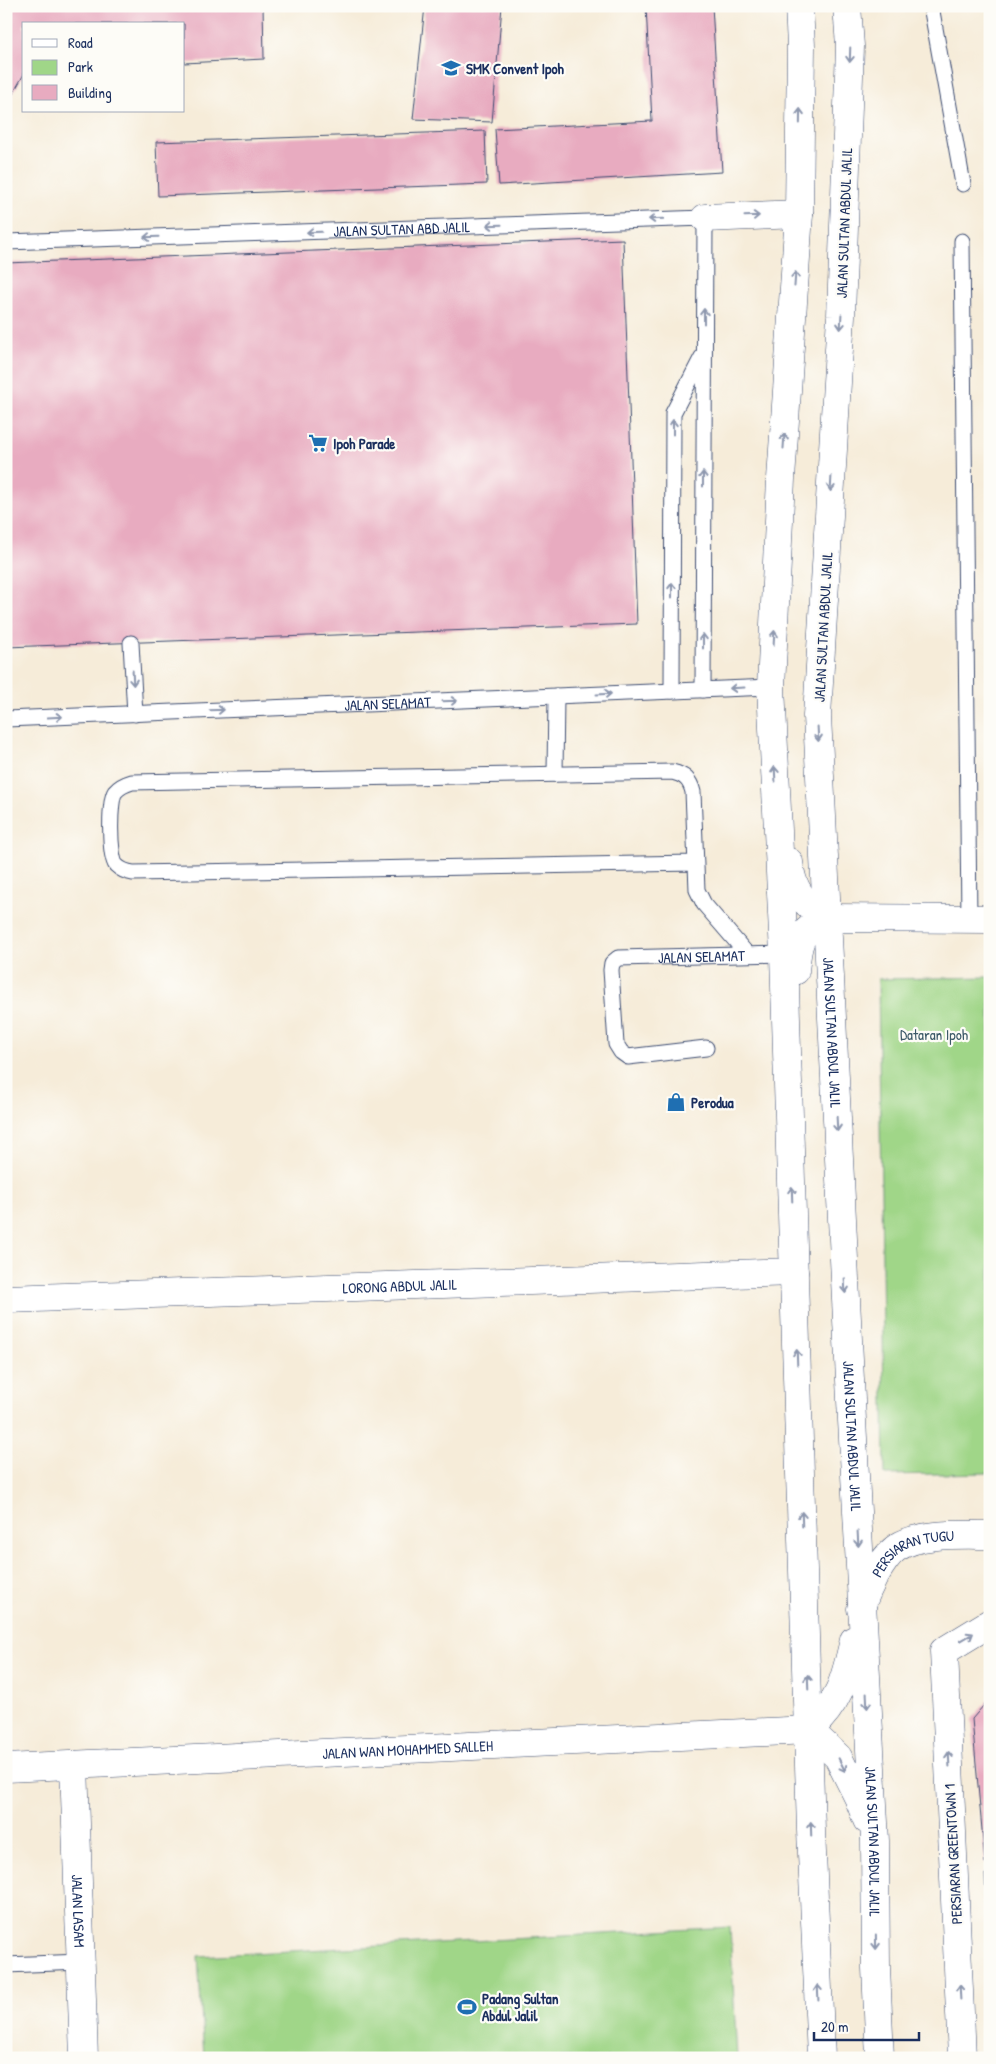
<svg xmlns="http://www.w3.org/2000/svg" width="996" height="2064" font-family="'Patrick Hand',sans-serif">
<style>
.green{fill:#a0d688;stroke:#5e8273}
.building{fill:#e8abc0}
.lines{fill:none;stroke-linecap:round;stroke-linejoin:round}
.service-casing{stroke:#3c4b70;stroke-width:17}
.minor-casing{stroke:#3c4b70;stroke-width:29}
.tertiary-casing{stroke:#3c4b70;stroke-width:29}
.service{stroke:#fff;stroke-width:15}
.minor{stroke:#fff;stroke-width:28}
.tertiary{stroke:#fff;stroke-width:28}
.oneway{stroke:#8d97ae}
.labels{text-anchor:middle;dominant-baseline:central;stroke-width:4.5;stroke-linejoin:round;paint-order:stroke}
.poi-label{font-size:15px;font-weight:bold;fill:#1b2f5e;stroke:#fdfcf7;text-anchor:start}
.street-label{font-size:15px;fill:#1b2f5e;stroke:#fdfcf7}
.park-label{font-size:15px;fill:#3c5968;stroke:#fdfcf7}
</style>
<rect width="100%" height="100%" fill="#fdfcf7"/>
<filter id="ink" filterUnits="userSpaceOnUse"><feTurbulence type="fractalNoise" baseFrequency=".02" numOctaves="2"/><feDisplacementMap in="SourceGraphic" scale="10" xChannelSelector="R" yChannelSelector="G"/><feConvolveMatrix kernelMatrix="1 2 1 2 8 2 1 2 1" color-interpolation-filters="sRGB"/></filter>
<filter id="wash" filterUnits="userSpaceOnUse"><feTurbulence type="fractalNoise" baseFrequency=".0096" numOctaves="4" result="noise"/><feDisplacementMap in="SourceGraphic" scale="20" xChannelSelector="R" yChannelSelector="G"/><feGaussianBlur stdDeviation="1.12" result="paint"/><feColorMatrix in="noise" values="0 0 0 0 0 0 0 0 0 0 0 0 0 0 0 0 0 1.4 0 .05"/><feComposite in="paint" operator="in"/></filter>
<g filter="url(#wash)">
<rect width="100%" height="100%" fill="#f6ecd9"/>
<!-- green -->
<path class="green" d="M990,977V1473L885,1475L878,979Z
M730,1927L737,2058H204L198,1956Z"/>
<g id="blocks">
<!-- building -->
<path class="building" d="M6,6H263L264,59L184,63V24H24V74L6,106Z
M425,6H502L492,122L413,119Z
M646,6H712L722,172L499,185L495,129L652,121Z
M485,131L487,184L158,196L156,142Z
M623,239L637,624L6,647V263Z
M990,1698V1863H985L972,1719Z
M985,1874H990V1961H988Z"/>
</g>
</g>
<g filter="url(#ink)">
<use href="#blocks" fill-opacity="0" stroke="#3c4b70" stroke-width="1"/>
<g class="lines">
<!-- service casing -->
<g class="service-casing">
<g id="service">
<path d="M931,6L963,184"/>
<path d="M962,241L969,919"/>
<path id="s1" d="M6,242L705,218L703,690"/>
<path d="M131,643L135,714"/>
<path d="M672,691L673,413L702,357"/>
<path id="s2" d="M6,719L771,687"/>
<path d="M555,774L556,696"/>
<path d="M694,863L133,873C126,872 121,870 116,865C109,856 109,801 115,792C120,786 125,784 132,782L672,772C685,775 690,780 693,792L697,890L704,904L747,954"/>
<path id="s3" d="M706,1048L628,1057L621,1052L616,1044L611,970L612,963L618,958L784,954"/>
<path d="M6,1965L81,1962"/>
</g>
</g>
<!-- minor casing -->
<g class="minor-casing">
<g id="minor">
<path d="M705,218L799,214"/>
<path id="s4" d="M6,1299L794,1272"/>
<path id="s5" d="M861,1609C863,1598 869,1587 874,1577C880,1567 886,1556 895,1549C917,1532 963,1535 990,1535"/>
<path id="s6" d="M74,1765L84,2058"/>
<path d="M962,2058L944,1651L990,1623"/>
</g>
</g>
<!-- tertiary casing -->
<g class="tertiary-casing">
<g id="tertiary">
<path d="M799,6L801,46L799,214L781,479L771,687L784,954L811,1830L821,2058"/>
<path id="s7" d="M847,6L850,46L841,316L817,716L852,1420L875,1841L876,1968L880,2058"/>
<path d="M789,862C792,890 803,904 827,918"/>
<path d="M795,971C798,942 799,931 827,918L990,919"/>
<path d="M809,1730C840,1702 845,1679 854,1640"/>
<path d="M809,1730L838,1757L858,1797L867,1820"/>
<path id="s8" d="M6,1768L809,1730"/>
</g>
</g>
<!-- service -->
<use href="#service" class="service"/>
<!-- minor -->
<use href="#minor" class="minor"/>
<!-- tertiary -->
<use href="#tertiary" class="tertiary"/>
</g>
<!-- one-way arrows -->
<defs><path id="oneway-shaft" d="M-6 0H5M1.5-3L5.5 0L1.5 3" fill="none" stroke-width="1.6" stroke-linecap="round" stroke-linejoin="round" transform="scale(1.25)"/></defs>
<g class="oneway">
<use href="#oneway-shaft" transform="translate(850 55) rotate(92)"/>
<use href="#oneway-shaft" transform="translate(800 116) rotate(-89)"/>
<use href="#oneway-shaft" transform="translate(752 216) rotate(-2)"/>
<use href="#oneway-shaft" transform="translate(656 219) rotate(178)"/>
<use href="#oneway-shaft" transform="translate(494 225) rotate(178)"/>
<use href="#oneway-shaft" transform="translate(314 232) rotate(178)"/>
<use href="#oneway-shaft" transform="translate(151 237) rotate(178)"/>
<use href="#oneway-shaft" transform="translate(795 279) rotate(-86)"/>
<use href="#oneway-shaft" transform="translate(704 316) rotate(-90)"/>
<use href="#oneway-shaft" transform="translate(841 322) rotate(93)"/>
<use href="#oneway-shaft" transform="translate(673 427) rotate(-90)"/>
<use href="#oneway-shaft" transform="translate(784 441) rotate(-86)"/>
<use href="#oneway-shaft" transform="translate(703 479) rotate(-90)"/>
<use href="#oneway-shaft" transform="translate(831 484) rotate(93)"/>
<use href="#oneway-shaft" transform="translate(672 590) rotate(-90)"/>
<use href="#oneway-shaft" transform="translate(774 638) rotate(-87)"/>
<use href="#oneway-shaft" transform="translate(703 641) rotate(-90)"/>
<use href="#oneway-shaft" transform="translate(133 678) rotate(87)"/>
<use href="#oneway-shaft" transform="translate(737 688) rotate(177)"/>
<use href="#oneway-shaft" transform="translate(604 694) rotate(-3)"/>
<use href="#oneway-shaft" transform="translate(450 701) rotate(-2)"/>
<use href="#oneway-shaft" transform="translate(217 710) rotate(-2)"/>
<use href="#oneway-shaft" transform="translate(55 717) rotate(-3)"/>
<use href="#oneway-shaft" transform="translate(818 734) rotate(87)"/>
<use href="#oneway-shaft" transform="translate(775 774) rotate(-93)"/>
<use href="#oneway-shaft" transform="translate(837 1124) rotate(87)"/>
<use href="#oneway-shaft" transform="translate(792 1194) rotate(-92)"/>
<use href="#oneway-shaft" transform="translate(845 1286) rotate(87)"/>
<use href="#oneway-shaft" transform="translate(797 1357) rotate(-92)"/>
<use href="#oneway-shaft" transform="translate(802 1519) rotate(-92)"/>
<use href="#oneway-shaft" transform="translate(858 1539) rotate(87)"/>
<use href="#oneway-shaft" transform="translate(967 1637) rotate(-31)"/>
<use href="#oneway-shaft" transform="translate(808 1682) rotate(-92)"/>
<use href="#oneway-shaft" transform="translate(867 1701) rotate(87)"/>
<use href="#oneway-shaft" transform="translate(949 1759) rotate(-93)"/>
<use href="#oneway-shaft" transform="translate(842 1765) rotate(63)"/>
<use href="#oneway-shaft" transform="translate(811 1829) rotate(-92)"/>
<use href="#oneway-shaft" transform="translate(876 1942) rotate(89)"/>
<use href="#oneway-shaft" transform="translate(818 1992) rotate(-93)"/>
<use href="#oneway-shaft" transform="translate(960 1992) rotate(-93)"/>
</g>
</g>
<!-- icons -->
<defs>
<g id="school-bare" transform="scale(1.5)"><path d="M0-5L7-2L0 1L-7-2ZM-4 1L0 2.5L4 1V4Q0 6-4 4Z" fill="#1f6fb2" stroke="#fdfcf7" stroke-width="2.5" paint-order="stroke"/></g>
<g id="supermarket-bare" transform="scale(1.5)"><path d="M-6-5.5h2.5l.6 2H6L4.5 2H-2.5L-4.4-4H-6ZM-1.5 3.2a1.3 1.3 0 1 0 .1 0ZM3 3.2a1.3 1.3 0 1 0 .1 0Z" fill="#1f6fb2" stroke="#fdfcf7" stroke-width="2.5" paint-order="stroke"/></g>
<g id="shop-bare" transform="scale(1.5)"><path d="M-5-2.5h2.3a2.7 3.5 0 0 1 5.4 0H5L5.5 6h-11ZM-1.5-2.5h3a1.5 2.3 0 0 0-3 0Z" fill="#1f6fb2" stroke="#fdfcf7" stroke-width="2.5" paint-order="stroke"/></g>
<g id="stadium-bare" transform="scale(1.5)"><path d="M0-5a6.5 5 0 1 0 0 10a6.5 5 0 1 0 0-10ZM-3.5-1.8h7v3.6h-7Z" fill="#1f6fb2" stroke="#fdfcf7" stroke-width="2.5" paint-order="stroke"/></g>
</defs>
<g fill-rule="evenodd">
<use href="#school-bare" x="451" y="68"/>
<use href="#supermarket-bare" x="318" y="443"/>
<use href="#shop-bare" x="676" y="1102"/>
<use href="#stadium-bare" x="467" y="2007"/>
</g>
<g class="labels">
<!-- poi labels -->
<g class="poi-label">
<text x="466" y="68">SMK Convent Ipoh</text>
<text x="333" y="443">Ipoh Parade</text>
<text x="691" y="1102">Perodua</text>
<text x="482" y="1998">Padang Sultan<tspan x="482" dy="17">Abdul Jalil</tspan></text>
</g>
<!-- street labels -->
<g class="street-label">
<text transform="translate(844 223) rotate(-88)">JALAN SULTAN ABDUL JALIL</text>
<text stroke="none"><textPath href="#s1" startOffset="396">JALAN SULTAN ABD JALIL</textPath></text>
<text transform="translate(823 627) rotate(-87)">JALAN SULTAN ABDUL JALIL</text>
<text stroke="none"><textPath href="#s2" startOffset="382">JALAN SELAMAT</textPath></text>
<text stroke="none"><textPath href="#s3" startOffset="269">JALAN SELAMAT</textPath></text>
<text stroke="none"><textPath href="#s7" startOffset="1028">JALAN SULTAN ABDUL JALIL</textPath></text>
<text stroke="none"><textPath href="#s4" startOffset="394">LORONG ABDUL JALIL</textPath></text>
<text stroke="none"><textPath href="#s7" startOffset="1432">JALAN SULTAN ABDUL JALIL</textPath></text>
<text stroke="none"><textPath href="#s5" startOffset="84">PERSIARAN TUGU</textPath></text>
<text stroke="none"><textPath href="#s8" startOffset="402">JALAN WAN MOHAMMED SALLEH</textPath></text>
<text stroke="none"><textPath href="#s7" startOffset="1838">JALAN SULTAN ABDUL JALIL</textPath></text>
<text transform="translate(953 1854) rotate(-93)">PERSIARAN GREENTOWN 1</text>
<text stroke="none"><textPath href="#s6" startOffset="146">JALAN LASAM</textPath></text>
</g>
<!-- park labels -->
<g class="park-label">
<text x="934" y="1034">Dataran Ipoh</text>
</g>
</g>
<!-- margin -->
<rect width="996" height="2064" fill="none" stroke="#fdfcf7" stroke-width="25"/>
<!-- legend -->
<rect x="22" y="22" width="162" height="90" fill="#fdfcf7" stroke="#a3aaba"/>
<rect x="32" y="39" width="25" height="8" fill="#ffffff" stroke="#a3aaba"/>
<text x="68" y="48" font-size="15" fill="#1b2f5e">Road</text>
<rect x="32" y="60" width="25" height="15" fill="#a0d688" stroke="#a3aaba"/>
<text x="68" y="72" font-size="15" fill="#1b2f5e">Park</text>
<rect x="32" y="85" width="25" height="15" fill="#e8abc0" stroke="#a3aaba"/>
<text x="68" y="98" font-size="15" fill="#1b2f5e">Building</text>
<!-- scale -->
<path d="M814 2032v8h105v-8" fill="none" stroke="#1b2f5e" stroke-width="2.5"/>
<text x="821" y="2032" font-size="15" fill="#1b2f5e" stroke="#fdfcf7" stroke-width="4" paint-order="stroke">20 m</text>
</svg>
